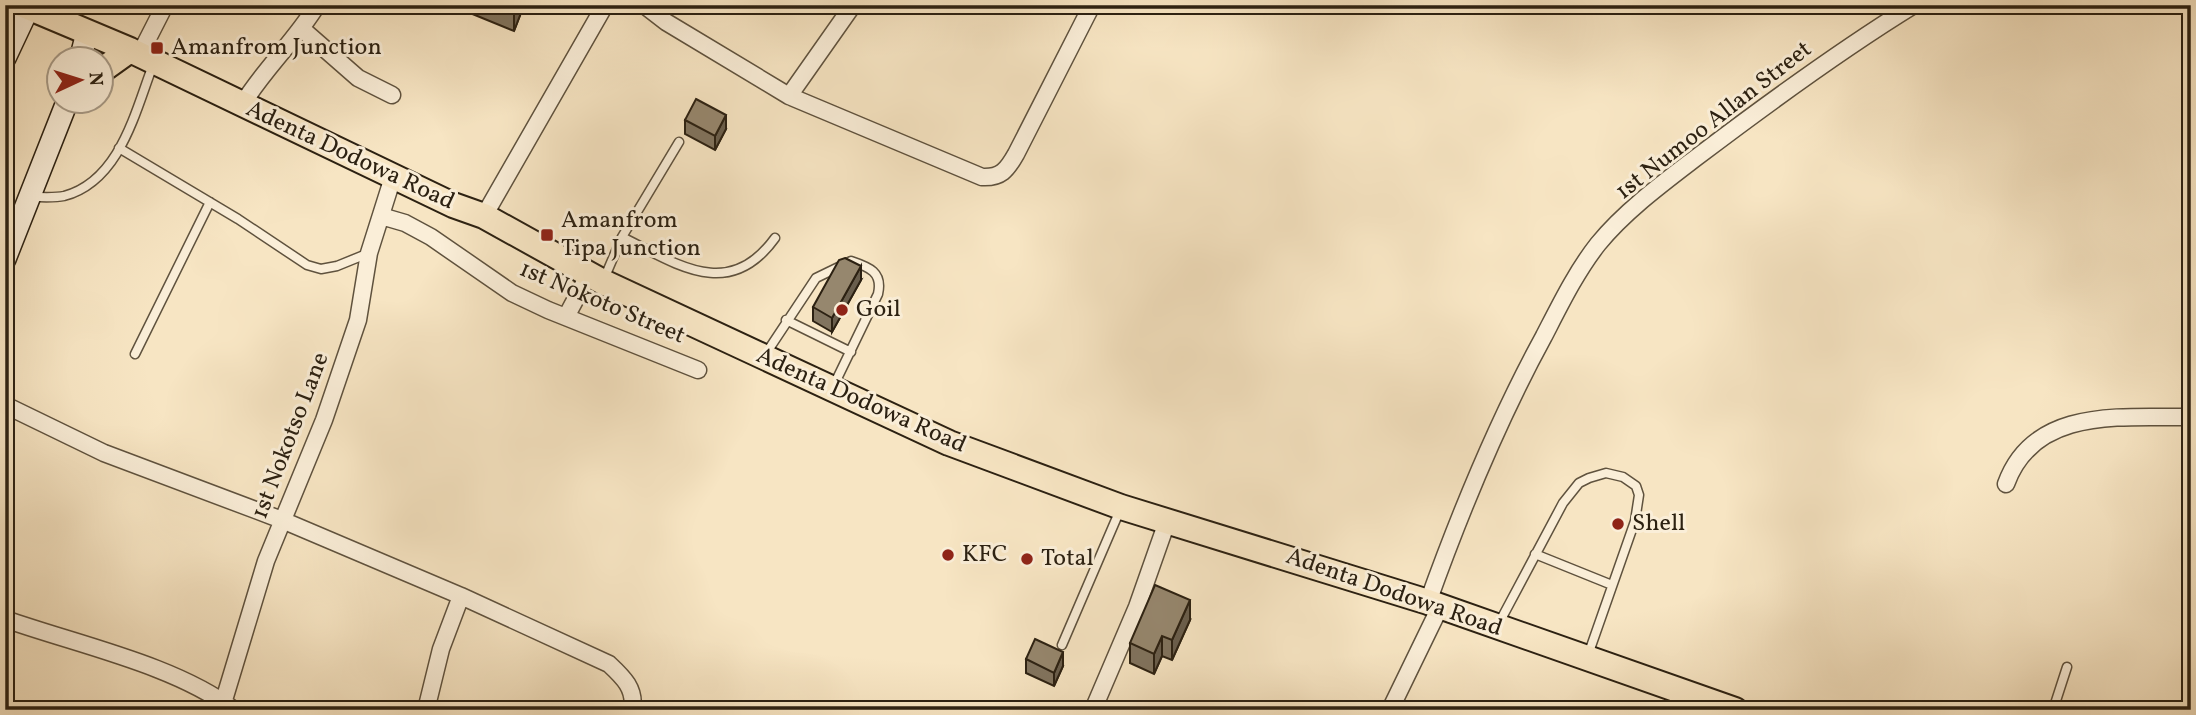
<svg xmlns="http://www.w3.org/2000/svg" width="2196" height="715" font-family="Vollkorn,serif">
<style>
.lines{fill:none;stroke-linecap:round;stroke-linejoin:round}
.lane-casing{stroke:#5f523e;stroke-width:11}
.street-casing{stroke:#5f523e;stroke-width:19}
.secondary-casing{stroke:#2c2112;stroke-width:24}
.primary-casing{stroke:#2c2112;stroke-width:28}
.lane{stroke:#faeed8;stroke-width:8}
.street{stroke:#faeed8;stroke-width:16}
.secondary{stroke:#faeed8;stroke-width:21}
.primary{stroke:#f7e5c3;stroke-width:24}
.wall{fill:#81745f;stroke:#2c2112;stroke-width:2}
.shaded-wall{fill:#695e4d;stroke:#2c2112;stroke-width:2}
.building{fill:#96876e;stroke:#2c2112;stroke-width:2}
.poi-dot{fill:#8f2418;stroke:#faeed8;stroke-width:2.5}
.labels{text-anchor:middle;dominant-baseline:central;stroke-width:6;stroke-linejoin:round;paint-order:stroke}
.poi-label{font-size:24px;fill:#2c2112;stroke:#faeed8;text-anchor:start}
.street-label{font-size:24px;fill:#2c2112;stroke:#faeed8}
</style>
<rect width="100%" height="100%" fill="#f7e5c3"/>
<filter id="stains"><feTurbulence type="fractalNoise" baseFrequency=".00286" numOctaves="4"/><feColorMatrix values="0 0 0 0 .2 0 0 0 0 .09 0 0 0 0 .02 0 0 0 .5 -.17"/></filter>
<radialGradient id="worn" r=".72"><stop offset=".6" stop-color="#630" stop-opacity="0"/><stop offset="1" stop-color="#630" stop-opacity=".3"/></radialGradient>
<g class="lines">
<!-- lane casing -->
<g class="lane-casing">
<path id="lane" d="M119,148L238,219L307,265L321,269L337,266L369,253
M32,197C42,197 55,198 64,196C120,181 135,112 153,65
M622,237C677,264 729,302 775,238
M604,279L622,237L679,142
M786,320L851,352
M135,354L210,202
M765,355L816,278L851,261C869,267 883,272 878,294L833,387
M1535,554L1612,585
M1498,625L1563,503L1579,483L1589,478L1606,473L1623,477L1636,486L1639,495L1635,521L1588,655
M1062,645L1120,510
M2053,710L2067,667"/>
</g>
<!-- street casing -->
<g class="street-casing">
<path id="street" d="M644,5L666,22L789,96L853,5
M302,29L358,78L392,95
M139,56L165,5
M789,96L982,177C1001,178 1007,170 1016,154L1092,5
M242,105C264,69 295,41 317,5
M381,216L405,223L431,237L512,293L548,310L698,370
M484,216L605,5
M566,317L589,274
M5,405L104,453L282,520L461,596L609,664C623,677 636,689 632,710
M2006,484C2034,406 2123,418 2191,417
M1428,602C1461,510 1497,422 1544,336C1560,305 1576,272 1598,244C1625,211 1663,183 1697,157C1767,104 1839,51 1914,5
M5,619C75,644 176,665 234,710
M221,710L266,561L324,420L358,320L369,253L393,177
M426,710L441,649L461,596
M1093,710L1137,607L1168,519
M1390,710L1440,607"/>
</g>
<!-- secondary casing -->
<g class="secondary-casing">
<path id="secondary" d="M5,58L29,7
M80,60L87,33
M5,259L67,102"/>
</g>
<!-- primary casing -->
<g class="primary-casing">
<path id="primary" d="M23,5L130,50L453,205L484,216L603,282L949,443L1121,507L1428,602L1735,710
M102,70L130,50"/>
</g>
<!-- lane -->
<use href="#lane" class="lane"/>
<!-- street -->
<use href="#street" class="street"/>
<!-- secondary -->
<use href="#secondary" class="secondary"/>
<!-- primary -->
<use href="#primary" class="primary"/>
</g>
<!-- wall -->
<path class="wall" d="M470,5H524L514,31L470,13Z
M685,120L726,129L715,150L685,134Z
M861,280L832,332L813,321V307Z
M1190,620L1172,660L1162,656L1154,674L1130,663V643Z
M1026,659L1063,666L1054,686L1026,673Z"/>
<!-- shaded-wall -->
<path class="shaded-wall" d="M516,5H524L514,31V11Z
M726,115V129L715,150V136Z
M861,266V280L832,332V318Z
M1190,600V620L1172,660V640Z
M1162,636V656L1154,674V654Z
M1063,652V666L1054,686V673Z"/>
<!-- building -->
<path class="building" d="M501,5H516L514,11Z
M696,99L726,115L715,136L685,120Z
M845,258L861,266L832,318L813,307L839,260Z
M1155,585L1190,600L1172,640L1162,636L1154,654L1130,643Z
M1035,639L1063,652L1054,673L1026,659Z"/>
<!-- markers -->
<g class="poi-dot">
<rect x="150" y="41" width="14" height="14" rx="3.5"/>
<rect x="540" y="228" width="14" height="14" rx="3.5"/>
<circle cx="842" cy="310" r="7"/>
<circle cx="1618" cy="524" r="7"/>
<circle cx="948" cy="555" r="7"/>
<circle cx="1027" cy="559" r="7"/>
</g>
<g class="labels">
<!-- poi labels -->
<g class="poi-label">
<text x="171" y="48">Amanfrom Junction</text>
<text x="561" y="221">Amanfrom<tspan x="561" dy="28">Tipa Junction</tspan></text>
<text x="856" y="310">Goil</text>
<text x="1632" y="524">Shell</text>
<text x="962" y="555">KFC</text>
<text x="1041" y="559">Total</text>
</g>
<!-- street labels -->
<g class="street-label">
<text transform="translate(1714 121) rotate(-38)">1st Numoo Allan Street</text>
<text transform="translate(350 156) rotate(25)">Adenta Dodowa Road</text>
<text transform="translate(602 303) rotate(23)">1st Nokoto Street</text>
<text transform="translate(861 401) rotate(24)">Adenta Dodowa Road</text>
<text transform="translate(291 436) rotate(-69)">1st Nokotso Lane</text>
<text transform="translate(1394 593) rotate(19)">Adenta Dodowa Road</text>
</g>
</g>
<!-- margin -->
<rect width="2196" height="715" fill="none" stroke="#f7e5c3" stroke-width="28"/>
<rect x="7" y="7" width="2182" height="701" fill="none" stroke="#2c2112" stroke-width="3.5"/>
<rect x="14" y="14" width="2168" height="687" fill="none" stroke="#2c2112" stroke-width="2"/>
<!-- north arrow -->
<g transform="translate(80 80) rotate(86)"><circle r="33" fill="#faeed8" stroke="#a89c89" stroke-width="2"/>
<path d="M0-5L12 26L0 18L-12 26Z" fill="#8f2418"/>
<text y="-10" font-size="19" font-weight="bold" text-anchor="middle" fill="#2c2112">N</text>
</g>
<rect width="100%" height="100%" filter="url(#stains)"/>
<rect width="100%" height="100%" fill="url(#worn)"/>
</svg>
